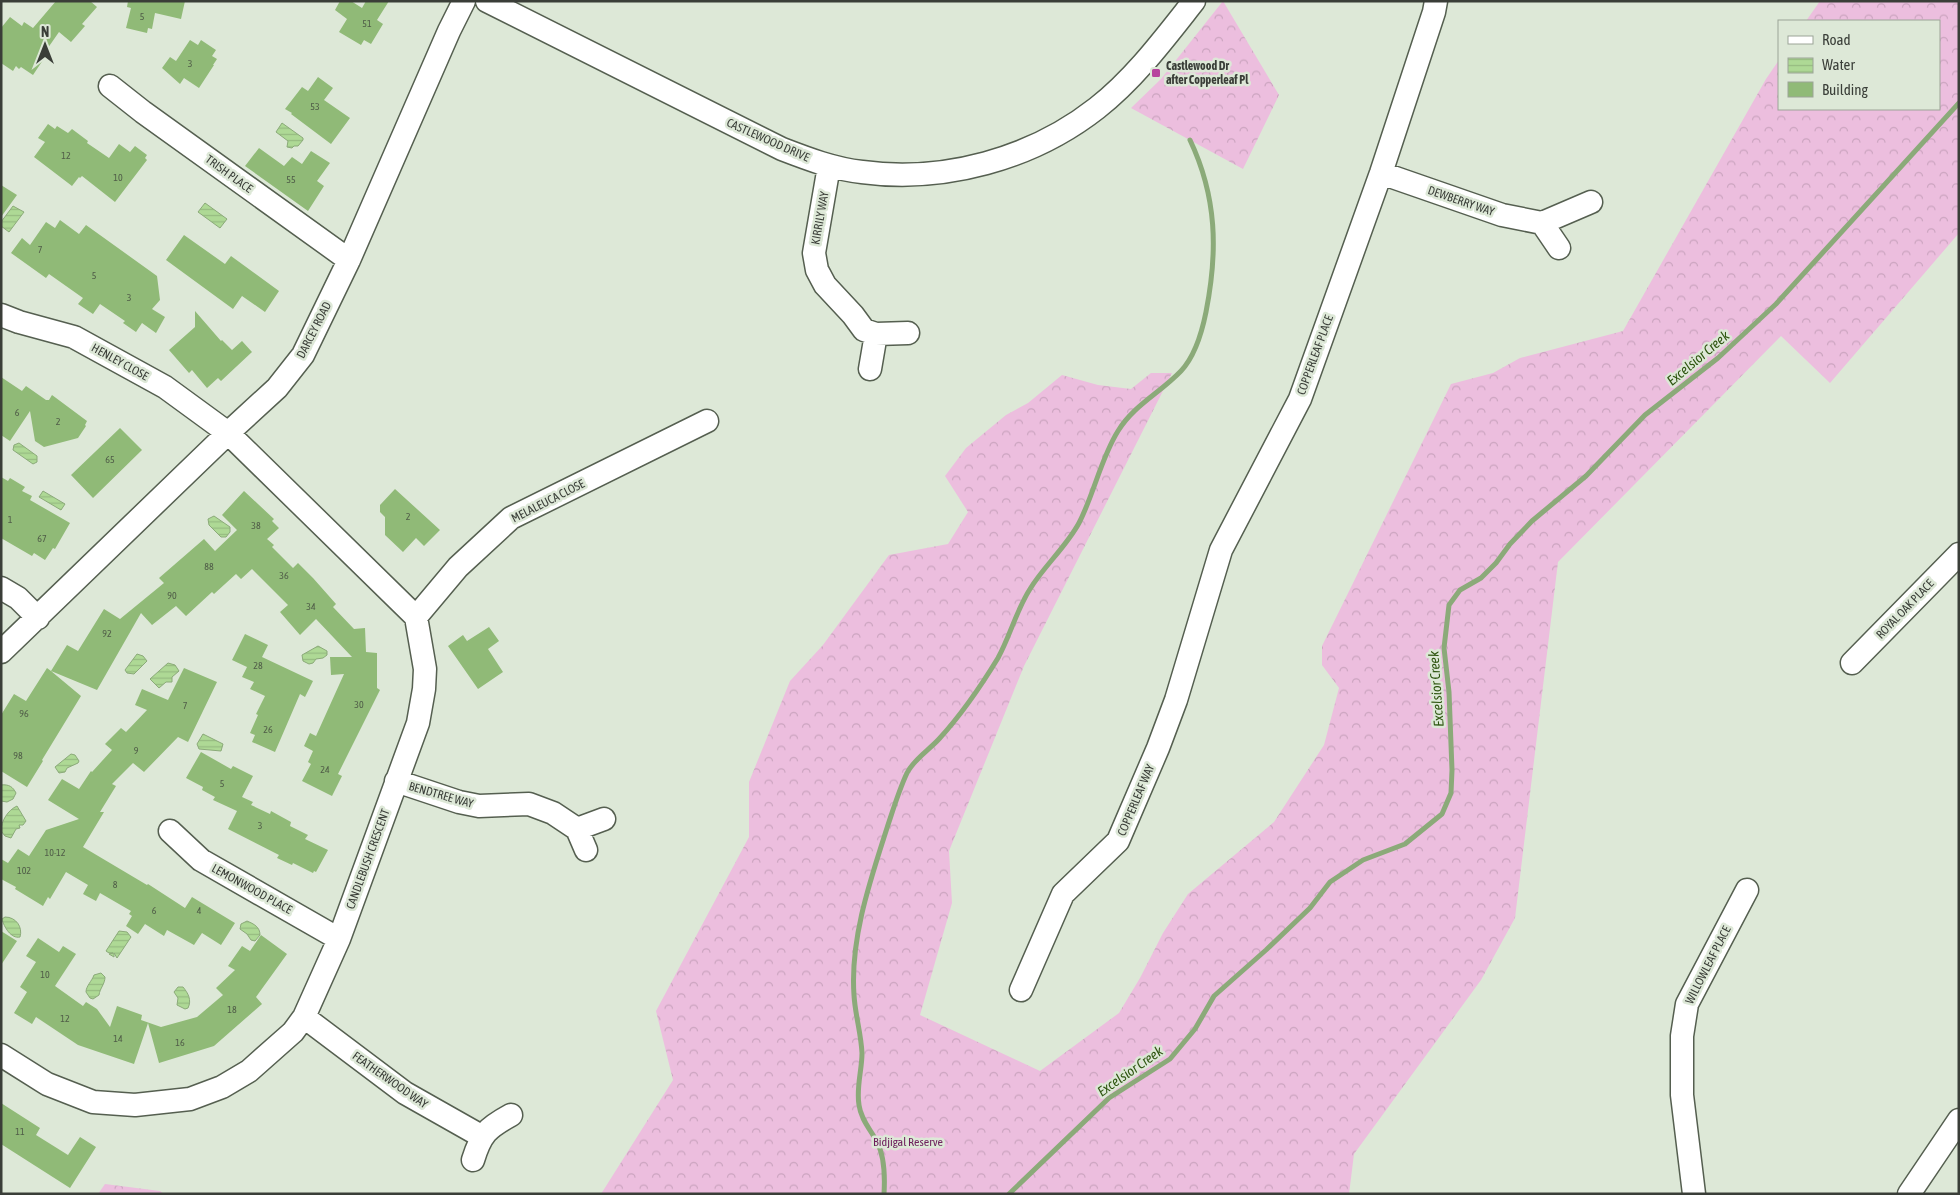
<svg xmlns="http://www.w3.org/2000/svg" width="1960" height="1195" font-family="'Asap Condensed',sans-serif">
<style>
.forest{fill:url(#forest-crowns)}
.water{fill:url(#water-rules);stroke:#8baa79}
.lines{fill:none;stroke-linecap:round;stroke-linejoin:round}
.stream{stroke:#8baa79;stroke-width:5}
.building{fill:#90ba77}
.minor-casing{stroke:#555f50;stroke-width:25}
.minor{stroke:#fff;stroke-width:22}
.poi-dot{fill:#b7449e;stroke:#dde8d7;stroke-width:2}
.labels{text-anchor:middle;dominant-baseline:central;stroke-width:5;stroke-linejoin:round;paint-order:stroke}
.number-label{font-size:10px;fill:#505d48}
.poi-label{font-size:12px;font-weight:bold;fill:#3a3e38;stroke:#dde8d7;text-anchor:start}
.street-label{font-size:12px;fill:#3a3e38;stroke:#dde8d7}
.park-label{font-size:12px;fill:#6e205d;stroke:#dde8d7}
.water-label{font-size:14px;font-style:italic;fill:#2e5510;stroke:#dde8d7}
</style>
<defs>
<pattern id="forest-crowns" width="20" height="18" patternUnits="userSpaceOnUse" patternTransform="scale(1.25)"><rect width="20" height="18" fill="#ecbede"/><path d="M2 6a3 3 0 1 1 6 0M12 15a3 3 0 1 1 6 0" fill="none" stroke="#cba4bf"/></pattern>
<pattern id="water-rules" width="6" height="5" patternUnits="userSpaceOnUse" patternTransform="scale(1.25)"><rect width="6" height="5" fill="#aed995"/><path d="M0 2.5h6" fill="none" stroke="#96bb81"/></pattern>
</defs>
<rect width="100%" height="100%" fill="#dde8d7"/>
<!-- forest -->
<path class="forest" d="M1223,1L1279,95L1243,169L1131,108L1161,79Z
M1820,1H1959V233L1830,383L1781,336L1558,562L1515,918L1481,980L1354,1154L1349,1194H601L673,1080L656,1011L749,837V782L790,681L823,645L889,555L948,544L968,512L945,476L966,448L1006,415L1028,403L1062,375L1098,385L1131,389L1151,373H1172L1024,666L949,851L952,903L920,1015L1040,1071L1119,1013L1140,978L1163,933L1188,894L1274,822L1324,745L1339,688L1322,665V646L1451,384L1493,373L1520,358L1623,331L1766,79L1779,60V109H1939V21H1806Z
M105,1184L160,1191L164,1194H98Z"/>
<!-- water -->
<path class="water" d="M282,123L303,138V140L298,146H294L292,148L287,147L288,141L276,132Z
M205,203L227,219L220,228L198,212Z
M13,206L24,212L9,232L1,226V222Z
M19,443L37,456V462L33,464L13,450L14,445Z
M43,491L65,504L61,510L39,497Z
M214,516L230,527V532L226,537H221L209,525L208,519Z
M318,646L327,651V655L323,658L316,659L313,663L309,664L303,661L302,655Z
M137,654L143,656L147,661L134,674L127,673L125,670Z
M168,663L175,665L179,671L172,677V682H166L159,688L150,679Z
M203,734L223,744L221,751L199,749L197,744Z
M71,754L75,755L79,761L78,763L67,768L65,772L59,773L55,767Z
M1,785C9,784 13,787 16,793L13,799L7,802L1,801Z
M17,806L26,821L23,825H19L20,828L16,829L11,838L5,836L1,831C1,821 8,810 17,806Z
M5,917C16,917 23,927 20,937C11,939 4,927 2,919Z
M247,921C254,924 260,927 260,935L255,941L251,940L247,934L240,929L241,924Z
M119,931L127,932L131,937L117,958L114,953V957L109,954L113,953H109L106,951Z
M101,973L105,977C105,984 100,988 99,995L93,999L90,998L86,992C86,986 92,981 94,975Z
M178,987H183C188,993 192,1000 188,1008L185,1009L177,1005L178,998L174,992Z"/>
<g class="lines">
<!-- stream -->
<path class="stream" d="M884,1194C885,1177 885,1157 877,1142C871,1130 861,1120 859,1105C856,1088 862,1070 862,1053C861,1033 855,1014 854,995C850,939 870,881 887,828C893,810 899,790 907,773C914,759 929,750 939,739C961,715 981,686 998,658C1010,636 1017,609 1030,589C1044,566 1066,547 1079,523C1094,494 1101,458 1118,431C1134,405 1160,393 1181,371C1195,356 1202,332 1206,312C1218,251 1217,197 1190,140
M1009,1194L1109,1098L1170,1059L1195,1029L1214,996L1266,950L1310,908L1330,882L1363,860L1405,844L1442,814L1451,793L1452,770L1449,692L1444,648L1449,605L1460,590L1481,578L1496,563L1510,544L1532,521L1586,476L1645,415L1718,358L1776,304L1959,103"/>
</g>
<!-- building -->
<path class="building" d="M56,1H90L97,7L82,24L85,26L71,42L59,32L43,55L45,57L33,75L21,67L19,69L16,66L13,71L1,63V28L10,17L22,26L24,22L33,28Z
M128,1H185L181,19L155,13L152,29L148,28L147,33L126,28L131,8L127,7Z
M340,1H351L362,8L366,1H389L377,20L383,24L371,44L364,40L361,45L339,32L347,19L335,10Z
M190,40L198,45L201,40L216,50L212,56L217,59L213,65H214L199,88L184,78L180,84L162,68L170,57L176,61Z
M318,77L333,88L324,100L350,118L331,144L291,114L292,113L285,109L302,87L308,91Z
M48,124L55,129L57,126L68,133L72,129L88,141L87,143L109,158L119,144L130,152L135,146L147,155L145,158L147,160L115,202L82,176L80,178L79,177L72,186L34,157L45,142L38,138Z
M259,148L284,166L292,157L302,164L311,151L330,163L317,181L324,186L308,211L245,166Z
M1,185L17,195L1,217Z
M60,220L79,234L86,225L157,276L160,300L152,309L165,317L156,333L142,323L136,332L123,323L125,321L100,304L93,314L78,304L83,298L49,274L46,278L11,253L22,238L30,245L46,222L55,228Z
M184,235L225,264L231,256L279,291L265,312L242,296L233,309L166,260Z
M195,311L221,341L222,340L232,350L242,341L252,352L221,381L218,378L207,388L192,370L189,373L169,350L195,327Z
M1,377L22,391L26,386L46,400H49L52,395L87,421L85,425L86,426L78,438L44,447L35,441L30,411L10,441L1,435Z
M120,428L142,450L93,498L71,475Z
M1,477L8,481L10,478L25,487L22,491L32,496L30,500L70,523L55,549L53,548L45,560L34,553L32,556L1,538Z
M395,489L440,530L424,546L416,538L403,552L385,535V517L380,512V505Z
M244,491L274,519L272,521L279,528L267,539L274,545L272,547L293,568L298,563L313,578L336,604L333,607L354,629L365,628L366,652L377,653V688L380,690L338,774L342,776L332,796L302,781L311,764L308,762L313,751L304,746L310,733L316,736L344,674L331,675L330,657H352L316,619L300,635L280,612L288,605L252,569L241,579L236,574L214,594L212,592L186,616L176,606L152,625L141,613L97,690L51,671L81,696L42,760L43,761L27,787L1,771V715L14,694L26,701L47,668L51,671L67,645L78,651L104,609L120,619L164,583L159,578L204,539L215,551L237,530L222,515Z
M489,627L499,641L488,649L503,672L478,689L448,646L463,635L467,641Z
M245,634L268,645L262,657L313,681L305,697L300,694L275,752L252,742L255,735L250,733L258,715L256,714L265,696L250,689L254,682L242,677L247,667L232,660Z
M184,668L217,682L188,742L178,737L144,772L133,763L112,784L116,786L100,812H104L83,847L147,885L148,884L185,908L192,897L235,923L221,945L202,933L194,945L167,930L164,936L145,924L138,934L126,926L132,916L129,914L131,911L100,893L96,901L83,894L88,885L66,872L50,899L48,897L43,906L15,889L16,887L1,879V859L8,863L18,849L29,856L46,830L79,819L48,800L62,779L79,789L91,771L92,772L112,750L105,744L121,728L126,732L147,710L135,705L142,689L168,700Z
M201,752L231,769L233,766L253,776L242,797L253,802L251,805L270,814L271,811L291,822L290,826L308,835L305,839L328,850L316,872L314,871L313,873L293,863L292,865L277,858L279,855L228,829L237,811L213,800L215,797L202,790L203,787L186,778Z
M1,931L17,941L1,965Z
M261,935L287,954L256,997L262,1004L214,1046L159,1063L148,1023L134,1064L78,1045L36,1017L32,1024L14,1013L27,992L20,987L36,962L26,956L38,938L59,952L63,946L76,954L55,986L83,1006L86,1002L97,1009L110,1027L117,1006L142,1015L141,1020L161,1027L197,1017L223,995L216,988L235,970L228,966L242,946L250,951Z
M1,1103L40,1128L36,1135L68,1155L80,1137L96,1147L70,1188L1,1144Z"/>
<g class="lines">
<!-- minor casing -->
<g class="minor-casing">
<path id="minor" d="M487,1L782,149C808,159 834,169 862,172C944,183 1032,159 1097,108C1135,78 1164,39 1194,1
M110,86L143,112L349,260
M829,166L814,253L817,270L825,285L853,315L864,330L876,334L870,369
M1381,173L1502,215L1542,223L1591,202
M1542,223L1559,248
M1,315L19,322L74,337L165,387L228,433L416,617L425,669L424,689L418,723L339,939L304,1017L293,1032L249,1071L222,1087L190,1099L135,1105L93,1102L47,1084L1,1055
M876,334L908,333
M1,588L18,598L38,618
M416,617L458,567L511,518L707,421
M1,652L228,433L277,388L303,355L349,260L449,31L464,1
M1852,663L1959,554
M396,781L459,802L479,806L529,804L553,813L577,829L586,850
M577,829L604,819
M170,831L201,860L339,939
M1021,990L1063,894L1118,841L1158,748L1176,700L1221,550L1300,399L1381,173L1434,12L1436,1
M304,1017L405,1093L481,1136
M473,1160C481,1134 487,1128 511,1115
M1694,1194L1682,1095V1036L1687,1004L1747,890
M1909,1194L1959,1120"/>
</g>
<!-- minor -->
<use href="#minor" class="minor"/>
</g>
<!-- markers -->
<rect class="poi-dot" x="1151" y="68" width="10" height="10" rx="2.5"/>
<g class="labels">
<!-- number labels -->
<g class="number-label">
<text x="142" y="16">5</text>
<text x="367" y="23">51</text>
<text x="190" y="63">3</text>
<text x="315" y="106">53</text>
<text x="66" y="155">12</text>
<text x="118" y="177">10</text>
<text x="291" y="179">55</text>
<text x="40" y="249">7</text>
<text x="94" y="275">5</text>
<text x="129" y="297">3</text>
<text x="17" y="412">6</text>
<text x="58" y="421">2</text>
<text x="110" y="459">65</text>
<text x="408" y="516">2</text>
<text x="10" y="519">1</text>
<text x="256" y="525">38</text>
<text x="42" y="538">67</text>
<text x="209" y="566">88</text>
<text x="284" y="575">36</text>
<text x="172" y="595">90</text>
<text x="311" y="606">34</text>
<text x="107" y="633">92</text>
<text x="258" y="665">28</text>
<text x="359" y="704">30</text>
<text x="185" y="705">7</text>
<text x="24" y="713">96</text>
<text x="268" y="729">26</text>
<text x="136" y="750">9</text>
<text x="18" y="755">98</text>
<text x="325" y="769">24</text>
<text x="222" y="783">5</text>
<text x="260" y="825">3</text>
<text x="55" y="852">10-12</text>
<text x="24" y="870">102</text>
<text x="115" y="884">8</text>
<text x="154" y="910">6</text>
<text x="199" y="910">4</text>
<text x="45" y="974">10</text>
<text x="232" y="1009">18</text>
<text x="65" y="1018">12</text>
<text x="118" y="1038">14</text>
<text x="180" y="1042">16</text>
<text x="20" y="1131">11</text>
</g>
<!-- poi labels -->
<g class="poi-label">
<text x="1166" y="66">Castlewood Dr<tspan x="1166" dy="14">after Copperleaf Pl</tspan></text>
</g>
<!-- street labels -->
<g class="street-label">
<text transform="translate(768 140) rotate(24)">CASTLEWOOD DRIVE</text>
<text transform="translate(229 174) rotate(36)">TRISH PLACE</text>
<text transform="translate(1461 201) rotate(19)">DEWBERRY WAY</text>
<text transform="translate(820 218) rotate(-80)">KIRRILY WAY</text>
<text transform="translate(314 330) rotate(-63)">DARCEY ROAD</text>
<text transform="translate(1315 355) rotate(-70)">COPPERLEAF PLACE</text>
<text transform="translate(120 362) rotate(29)">HENLEY CLOSE</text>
<text transform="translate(548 501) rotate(-27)">MELALEUCA CLOSE</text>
<text transform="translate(1905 609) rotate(-46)">ROYAL OAK PLACE</text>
<text transform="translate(441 795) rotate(16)">BENDTREE WAY</text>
<text transform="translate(1136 800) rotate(-67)">COPPERLEAF WAY</text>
<text transform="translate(368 859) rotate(-70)">CANDLEBUSH CRESCENT</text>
<text transform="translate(252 889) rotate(29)">LEMONWOOD PLACE</text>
<text transform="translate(1708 965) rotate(-63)">WILLOWLEAF PLACE</text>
<text transform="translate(390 1080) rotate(35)">FEATHERWOOD WAY</text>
</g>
<!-- park labels -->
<g class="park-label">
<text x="908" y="1142">Bidjigal Reserve</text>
</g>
<!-- water labels -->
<g class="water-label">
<text transform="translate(1698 358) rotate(-40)">Excelsior Creek</text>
<text transform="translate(1436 689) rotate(-94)">Excelsior Creek</text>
<text transform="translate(1130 1071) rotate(-35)">Excelsior Creek</text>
</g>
</g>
<!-- border -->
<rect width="1960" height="1195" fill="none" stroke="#3a3e38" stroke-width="5"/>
<!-- legend -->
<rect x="1778" y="20" width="162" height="90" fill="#dde8d7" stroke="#9ca497"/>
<rect x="1788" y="36" width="25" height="8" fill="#ffffff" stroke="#9ca497"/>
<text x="1822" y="45" font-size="15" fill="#3a3e38">Road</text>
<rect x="1788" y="58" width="25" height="15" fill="url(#water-rules)" stroke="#9ca497"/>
<text x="1822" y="70" font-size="15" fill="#3a3e38">Water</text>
<rect x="1788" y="82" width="25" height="15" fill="#90ba77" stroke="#9ca497"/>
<text x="1822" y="95" font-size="15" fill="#3a3e38">Building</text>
<!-- north arrow -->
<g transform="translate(45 45)" stroke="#dde8d7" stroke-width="4" paint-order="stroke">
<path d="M0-4L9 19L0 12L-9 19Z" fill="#3a3e38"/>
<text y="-8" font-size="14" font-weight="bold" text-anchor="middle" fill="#3a3e38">N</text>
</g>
</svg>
